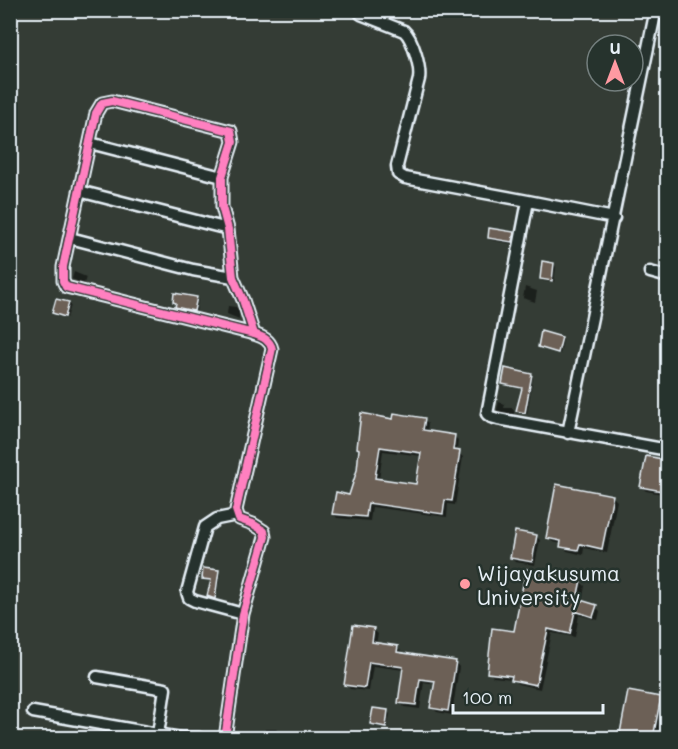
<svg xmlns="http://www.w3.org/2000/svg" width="678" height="749" font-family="Mali,sans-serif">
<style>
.shadow{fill:#0007;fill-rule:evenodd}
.building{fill:#6c6157;stroke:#e8f1f8;stroke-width:1.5;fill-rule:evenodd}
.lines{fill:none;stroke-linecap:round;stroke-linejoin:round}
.minor-casing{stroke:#e8f1f8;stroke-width:15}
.minor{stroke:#26332d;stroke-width:10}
.cycleway-casing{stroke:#26332d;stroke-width:11}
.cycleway{stroke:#ff80c0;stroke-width:8}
.poi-dot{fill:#ff9aa2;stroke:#26332d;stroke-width:2}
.labels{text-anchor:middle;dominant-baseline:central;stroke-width:5;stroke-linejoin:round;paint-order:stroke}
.poi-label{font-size:21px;fill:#e8f1f8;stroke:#26332d;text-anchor:start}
</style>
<rect width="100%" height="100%" fill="#343c35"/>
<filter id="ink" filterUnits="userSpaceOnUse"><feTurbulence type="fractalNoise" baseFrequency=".0167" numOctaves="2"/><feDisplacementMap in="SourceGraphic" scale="12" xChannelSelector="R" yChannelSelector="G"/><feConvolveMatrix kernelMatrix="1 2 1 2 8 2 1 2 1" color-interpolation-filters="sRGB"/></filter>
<g filter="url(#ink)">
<!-- shadow -->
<path class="shadow" d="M662,23L668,24V42L659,38Z
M514,234L516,236L514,244L491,240L489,238Z
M554,264L556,267L554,282L543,281L541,279Z
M74,272L86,277L84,284L72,279Z
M525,287L537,291L535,302L523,298Z
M196,298L198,300L196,312L179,308L174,302Z
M68,303L71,305L67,318L53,313Z
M228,306L236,307L239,310V319L227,314Z
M562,338L563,340L560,354L539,347Z
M531,375L533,377L527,414L518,411L523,389L506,385L503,383Z
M499,402L505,404L504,408H512L514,411V415L499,412L497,410Z
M424,420L428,424L427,432L454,436L458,440L457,452L463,457L455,505L448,504L447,517L372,507L370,521L337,518L333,513L351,497L395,421ZM383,451L422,456L418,486L379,480Z
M668,461V495L646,491L641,487Z
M612,496L617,501L607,553L584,548L583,555L567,551L562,544L553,542L547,537Z
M536,536L540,540L535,565L515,562L511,558Z
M218,572L220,573L216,599L208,596L212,581L203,579Z
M580,581L585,586L582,602L596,607L600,611L598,620L579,615L575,637L552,633L540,689L518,684L512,679L493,677L489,672L515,632Z
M373,629L378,634L376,644L397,647L401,651V654L455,662L459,667L452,715L437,712L432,708L436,684L424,682L420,709L404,707L400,702L404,670L373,666L369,691L350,689L346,684Z
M629,693L660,698L665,703L659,738H621Z
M388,712L390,714L387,728L374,726L372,724Z
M265,729H276L278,731V738H267L265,737Z"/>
<!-- building -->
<path class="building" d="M489,228L514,232L512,242L488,238Z
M542,261L554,263L552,281L540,279Z
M174,293L197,297L194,311L175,307L176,303L173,302Z
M56,299L69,302L65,317L52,313Z
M541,331L562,337L558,353L538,347Z
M505,368L532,374L525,413L516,411L522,388L502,384Z
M361,413L393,419L394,413L425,418L423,430L455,435L453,450L460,451L457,471L452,501L445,500L443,514L368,503L366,517L332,514L336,492L349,495L357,470L359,449L357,448ZM380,447L421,453L416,484L375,478Z
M646,456L668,460V492L640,487Z
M556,484L613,495L602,549L580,544L578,550L560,547L561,541L546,538Z
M515,531L537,535L532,562L510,558Z
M203,568L219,570L215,599L207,596L211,580L202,579Z
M526,569L581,580L577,599L597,605L593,617L575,611L570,634L548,629L536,685L511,680L512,676L487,673L492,628L514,631Z
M353,625L374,628L372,642L398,646L397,652L456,661L448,711L430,708L435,681L420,679L416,705L398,703L403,667L369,662L365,688L344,685Z
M628,691L661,697L653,738H619Z
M373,708L388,710L386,727L370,724Z"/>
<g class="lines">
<!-- minor casing -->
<g class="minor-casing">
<path id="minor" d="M361,14L404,31C413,39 421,68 419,79L397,166L398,174L405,178L528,201
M90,143L222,177
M79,191L228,229
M614,218L528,201L487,414L491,417L498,419L668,450
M70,238L193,270L233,277
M650,272L668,277
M568,433L655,14
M237,515L217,519L205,527L187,592L189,598L195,601L243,614
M97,677L165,689L158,734
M33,712L180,738H199
M225,738L243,614L265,537L264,531L253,524L239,519L236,510L272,349C270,340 263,337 254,334L66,287L63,281V267L96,113L102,103L112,101L231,131L233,142L222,177V207L228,229L233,277L243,300L254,334"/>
</g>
<!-- minor -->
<use href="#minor" class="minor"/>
<!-- cycleway casing -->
<g class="cycleway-casing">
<path id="cycleway" d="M225,738L243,614L265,537L264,531L253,524L239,519L236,510L272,349C270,340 263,337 254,334L66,287L63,281V267L96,113L102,103L112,101L231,131L233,142L222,177V207L228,229L233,277L243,300L254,334"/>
</g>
<!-- cycleway -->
<use href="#cycleway" class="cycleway"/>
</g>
</g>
<!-- markers -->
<circle class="poi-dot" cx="465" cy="584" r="6"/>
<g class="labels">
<!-- poi labels -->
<g class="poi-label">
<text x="477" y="572">Wijayakusuma<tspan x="477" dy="24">University</tspan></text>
</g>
</g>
<!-- margin -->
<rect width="678" height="749" fill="none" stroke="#26332d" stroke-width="36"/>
<rect x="18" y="18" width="642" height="713" fill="none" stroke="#e8f1f8" stroke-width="2" filter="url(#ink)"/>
<!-- north arrow -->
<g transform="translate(615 63)"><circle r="28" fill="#26332d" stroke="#747f7e" stroke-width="1.5"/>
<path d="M0-4.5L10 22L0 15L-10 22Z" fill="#ff9aa2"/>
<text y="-9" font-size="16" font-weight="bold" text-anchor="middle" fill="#e8f1f8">U</text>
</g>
<!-- scale -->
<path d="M453 704v9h150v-9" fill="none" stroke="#e8f1f8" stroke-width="3"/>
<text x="462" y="704" font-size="18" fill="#e8f1f8" stroke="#26332d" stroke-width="4.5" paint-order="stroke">100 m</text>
</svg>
